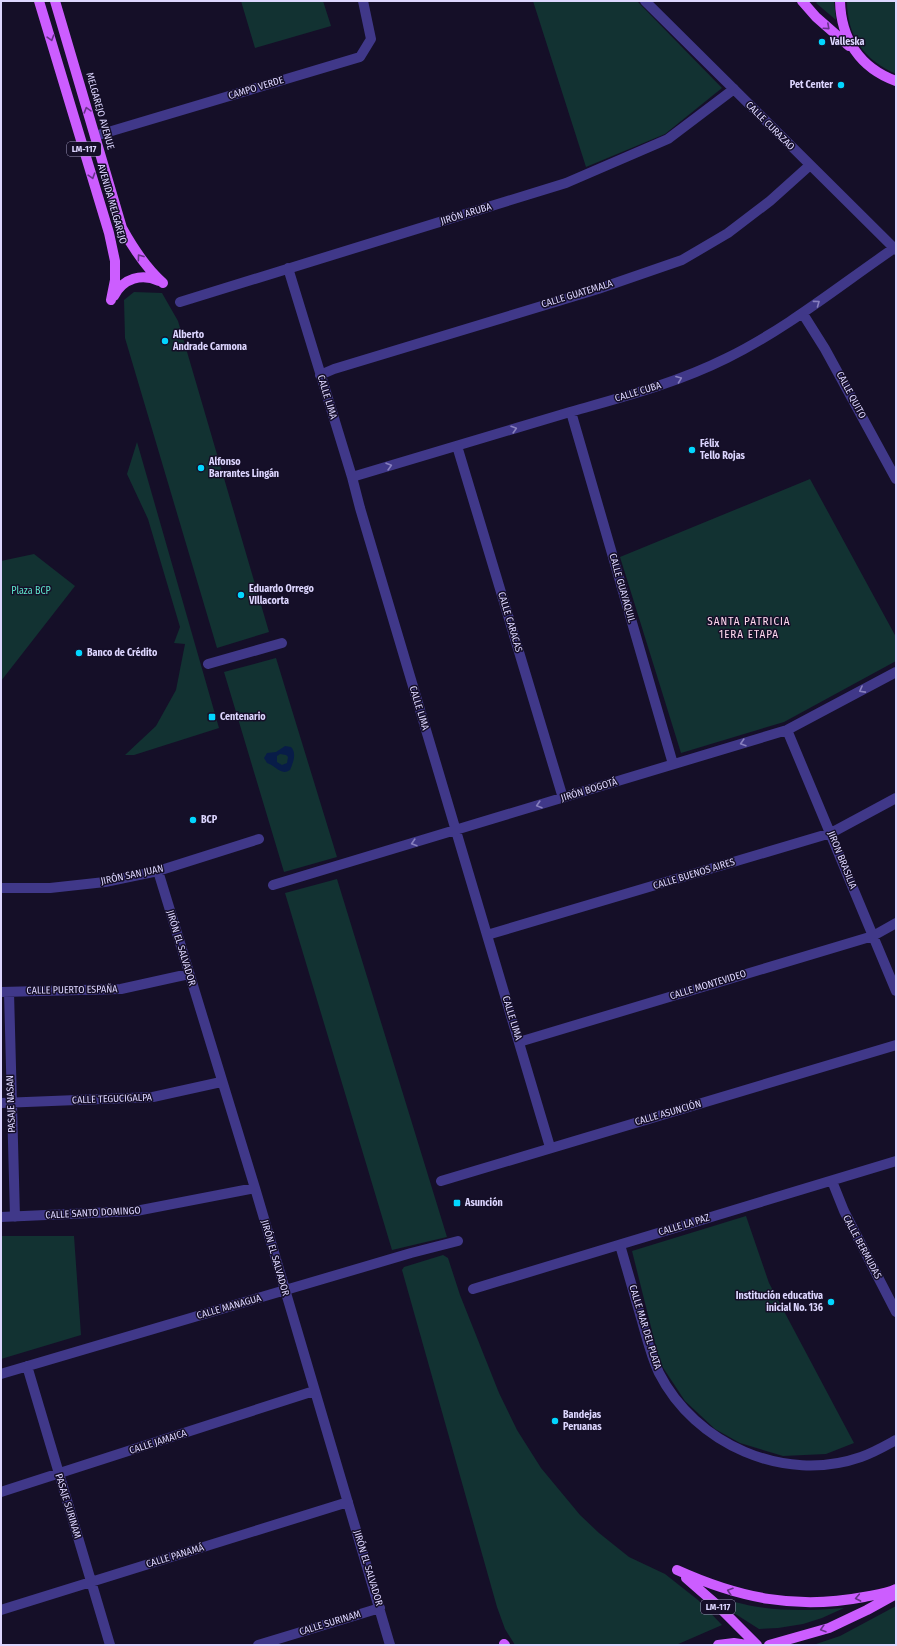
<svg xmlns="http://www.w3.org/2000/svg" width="897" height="1646" font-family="'Fira Sans Condensed',sans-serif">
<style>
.green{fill:#123232}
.water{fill:#081c48;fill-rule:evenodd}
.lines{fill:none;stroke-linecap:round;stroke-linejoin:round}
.minor{stroke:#403889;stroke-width:10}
.major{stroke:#cc5dff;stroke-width:10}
.oneway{stroke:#673289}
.oneway2{stroke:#877fbe}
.poi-dot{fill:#02d6ff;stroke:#150f28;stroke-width:1.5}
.labels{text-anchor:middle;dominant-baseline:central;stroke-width:3;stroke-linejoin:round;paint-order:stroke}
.shield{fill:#150f28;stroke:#a19abe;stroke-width:1}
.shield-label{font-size:9px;font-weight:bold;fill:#ddd6ff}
.poi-label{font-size:10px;font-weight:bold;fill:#ddd6ff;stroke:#150f28;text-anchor:start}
.street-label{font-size:10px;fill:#ddd6ff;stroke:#150f28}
.park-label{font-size:10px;fill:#5de4cb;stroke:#150f28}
.neighbourhood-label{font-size:11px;letter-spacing:1px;fill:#ffd8ee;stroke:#150f28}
</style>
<rect width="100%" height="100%" fill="#150f28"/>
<!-- green -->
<path class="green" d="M241,1H323L331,26L255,48Z
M533,1H637L722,88L665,134L586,167Z
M818,1H834L836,20L816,3Z
M847,1H896V74C864,60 847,36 847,1Z
M134,292L162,293L178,321L269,632L217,648L125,338L124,300Z
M137,442L219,728L134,755H125L156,726L176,690L185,644L174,643L180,627L148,519L127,474Z
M810,479L896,637V661L784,722L681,753L620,557Z
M34,554L75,586L1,681V561Z
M276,658L337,857L284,872L224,672Z
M337,879L447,1237L392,1250L285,893Z
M746,1216L769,1283L854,1443L826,1454L783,1456L740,1443L715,1429L685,1401L660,1363L632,1251Z
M1,1236H74L81,1335L1,1359Z
M443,1255L448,1258L460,1295L499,1393L517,1430L541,1468L580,1515L599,1533L629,1557L665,1574L698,1600L722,1625L676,1645H515L505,1629L497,1607L402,1270L404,1267Z
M735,1602C771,1612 807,1611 844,1608L822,1618L803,1624L778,1628L759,1629L726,1608L729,1604Z
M896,1606V1645H813L840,1636Z"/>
<!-- water -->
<path class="water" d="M285,746L291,747C297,753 293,763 290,770C281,776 276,766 267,763L264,758L267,753L276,752ZM280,754L286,755L288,757L287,763L282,765L277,762V756Z"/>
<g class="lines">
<!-- minor -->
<path class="minor" d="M645,1L896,250
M95,136L360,57L371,39L363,1
M288,268L352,477L360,508L550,1147
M180,302L566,183L668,139L734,89
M803,314L825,349L896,479
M320,375L334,369L598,289L682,260L728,233L770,201L809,166
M571,412L673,764
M457,446L563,798
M352,477C425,455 497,434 570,412C623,397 677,383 727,358C788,328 840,285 896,247
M208,664L282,643
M787,730L896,991
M158,871L255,1188L390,1645
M273,885L787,730L896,672
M1,888H50L105,882L158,871L259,839
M487,935L831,833L896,798
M1,992L121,989L189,974
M9,992L15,1217
M519,1042L873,936L896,923
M1,1103L153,1097L221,1082
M441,1181L896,1045
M832,1181L844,1211L896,1312
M1,1217L136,1211L255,1188
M620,1245C627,1270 635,1296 642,1321C647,1339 651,1356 659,1373C695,1444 784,1484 861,1457C873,1453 885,1446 896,1440
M473,1289L896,1161
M27,1366L110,1645
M1,1374L411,1253L458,1241
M1,1492L314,1391
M1,1610L348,1502
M258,1645L380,1608"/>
<!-- major -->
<path class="major" d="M39,1L109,233L115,261V280L111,300
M55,1L122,228C133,248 145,267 163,283
M802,1L816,17L849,46
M840,1C841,39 860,68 896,81
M114,296C123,278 142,273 159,281
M677,1570C739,1598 796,1610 864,1597C874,1595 886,1594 896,1589
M686,1578L717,1605L757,1645
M504,1644L505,1645
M718,1645L734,1643L747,1645
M769,1645L829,1628L867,1610L896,1594"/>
</g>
<!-- one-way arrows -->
<defs><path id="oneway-chevron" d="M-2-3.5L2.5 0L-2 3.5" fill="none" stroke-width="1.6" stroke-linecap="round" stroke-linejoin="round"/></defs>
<g class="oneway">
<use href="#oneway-chevron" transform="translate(827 27) rotate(42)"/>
<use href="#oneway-chevron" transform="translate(51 38) rotate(73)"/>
<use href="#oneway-chevron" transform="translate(87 110) rotate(-106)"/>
<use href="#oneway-chevron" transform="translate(92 176) rotate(73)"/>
<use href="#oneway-chevron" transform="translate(140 257) rotate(-126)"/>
<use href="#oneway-chevron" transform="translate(730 1591) rotate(-162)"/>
<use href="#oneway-chevron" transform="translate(858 1598) rotate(169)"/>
<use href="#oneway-chevron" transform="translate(823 1629) rotate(163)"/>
</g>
<g class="oneway2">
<use href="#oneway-chevron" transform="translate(817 303) rotate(-36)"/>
<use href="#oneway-chevron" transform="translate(679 379) rotate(-21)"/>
<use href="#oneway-chevron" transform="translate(514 429) rotate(-17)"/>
<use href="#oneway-chevron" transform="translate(389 466) rotate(-16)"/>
<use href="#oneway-chevron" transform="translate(862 690) rotate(152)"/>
<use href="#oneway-chevron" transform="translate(743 743) rotate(163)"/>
<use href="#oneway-chevron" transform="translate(539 805) rotate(163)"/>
<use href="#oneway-chevron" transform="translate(414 843) rotate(163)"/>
</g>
<!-- markers -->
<g class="poi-dot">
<circle cx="822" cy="42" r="4"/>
<circle cx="841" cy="85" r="4"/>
<circle cx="165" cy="341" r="4"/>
<circle cx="692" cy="450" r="4"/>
<circle cx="201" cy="468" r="4"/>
<circle cx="241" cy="595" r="4"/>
<circle cx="79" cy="653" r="4"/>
<rect x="208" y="713" width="8" height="8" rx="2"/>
<circle cx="193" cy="820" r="4"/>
<rect x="453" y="1199" width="8" height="8" rx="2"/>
<circle cx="831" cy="1302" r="4"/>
<circle cx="555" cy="1421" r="4"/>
</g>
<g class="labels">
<!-- shield labels -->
<g class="shield">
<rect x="67" y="142" width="34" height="14" rx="3"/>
<rect x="701" y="1600" width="34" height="14" rx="3"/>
</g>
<g class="shield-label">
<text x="84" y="149">LM-117</text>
<text x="718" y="1607">LM-117</text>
</g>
<!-- poi labels -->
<g class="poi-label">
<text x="830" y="42">Valleska</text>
<text x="833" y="85" text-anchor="end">Pet Center</text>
<text x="173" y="335">Alberto<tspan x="173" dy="12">Andrade Carmona</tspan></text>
<text x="700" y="444">Félix<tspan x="700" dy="12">Tello Rojas</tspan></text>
<text x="209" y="462">Alfonso<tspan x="209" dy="12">Barrantes Lingán</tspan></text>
<text x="249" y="589">Eduardo Orrego<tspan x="249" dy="12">VIllacorta</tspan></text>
<text x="87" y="653">Banco de Crédito</text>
<text x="220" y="717">Centenario</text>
<text x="201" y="820">BCP</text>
<text x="465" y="1203">Asunción</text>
<text x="823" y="1296" text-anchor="end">Institución educativa<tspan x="823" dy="12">inicial No. 136</tspan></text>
<text x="563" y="1415">Bandejas<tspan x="563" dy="12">Peruanas</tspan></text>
</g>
<!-- street labels -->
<g class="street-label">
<text transform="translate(256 88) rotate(-17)">CAMPO VERDE</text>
<text transform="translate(100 111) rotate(74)">MELGAREJO AVENUE</text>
<text transform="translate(770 126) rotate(45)">CALLE CURAZAO</text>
<text transform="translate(112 204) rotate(74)">AVENIDA MELGAREJO</text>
<text transform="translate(466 214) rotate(-17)">JIRÓN ARUBA</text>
<text transform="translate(577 294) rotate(-17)">CALLE GUATEMALA</text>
<text transform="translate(638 392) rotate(-17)">CALLE CUBA</text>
<text transform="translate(851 395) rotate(62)">CALLE QUITO</text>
<text transform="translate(327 397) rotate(73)">CALLE LIMA</text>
<text transform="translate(622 588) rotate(74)">CALLE GUAYAQUIL</text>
<text transform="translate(510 622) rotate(73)">CALLE CARACAS</text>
<text transform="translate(419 708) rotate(73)">CALLE LIMA</text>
<text transform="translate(589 790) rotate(-17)">JIRÓN BOGOTÁ</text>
<text transform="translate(842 860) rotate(68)">JIRON BRASILIA</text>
<text transform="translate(694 874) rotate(-17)">CALLE BUENOS AIRES</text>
<text transform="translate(132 875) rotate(-12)">JIRÓN SAN JUAN</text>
<text transform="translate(181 948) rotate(73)">JIRÓN EL SALVADOR</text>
<text transform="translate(708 985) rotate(-17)">CALLE MONTEVIDEO</text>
<text transform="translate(72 990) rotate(-1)">CALLE PUERTO ESPAÑA</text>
<text transform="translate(512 1018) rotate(73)">CALLE LIMA</text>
<text transform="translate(112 1099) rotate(-2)">CALLE TEGUCIGALPA</text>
<text transform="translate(11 1104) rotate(-92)">PASAJE NASAN</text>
<text transform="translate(668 1113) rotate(-16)">CALLE ASUNCIÓN</text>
<text transform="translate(93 1213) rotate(-3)">CALLE SANTO DOMINGO</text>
<text transform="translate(684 1225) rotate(-17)">CALLE LA PAZ</text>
<text transform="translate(862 1247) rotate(62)">CALLE BERMUDAS</text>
<text transform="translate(275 1258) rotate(74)">JIRÓN EL SALVADOR</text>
<text transform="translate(229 1307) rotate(-16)">CALLE MANAGUA</text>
<text transform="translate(645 1327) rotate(73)">CALLE MAR DEL PLATA</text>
<text transform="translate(158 1442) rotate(-18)">CALLE JAMAICA</text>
<text transform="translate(68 1506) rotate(73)">PASAJE SURINAM</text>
<text transform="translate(175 1556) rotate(-17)">CALLE PANAMÁ</text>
<text transform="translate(368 1568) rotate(73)">JIRÓN EL SALVADOR</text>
<text transform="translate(330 1623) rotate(-17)">CALLE SURINAM</text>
</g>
<!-- park labels -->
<g class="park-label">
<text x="31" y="591">Plaza BCP</text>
</g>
<!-- neighbourhood labels -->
<g class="neighbourhood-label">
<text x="749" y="621">SANTA PATRICIA<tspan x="749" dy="13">1ERA ETAPA</tspan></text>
</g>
</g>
<!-- border -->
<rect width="897" height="1646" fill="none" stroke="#ddd6ff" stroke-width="4"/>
</svg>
